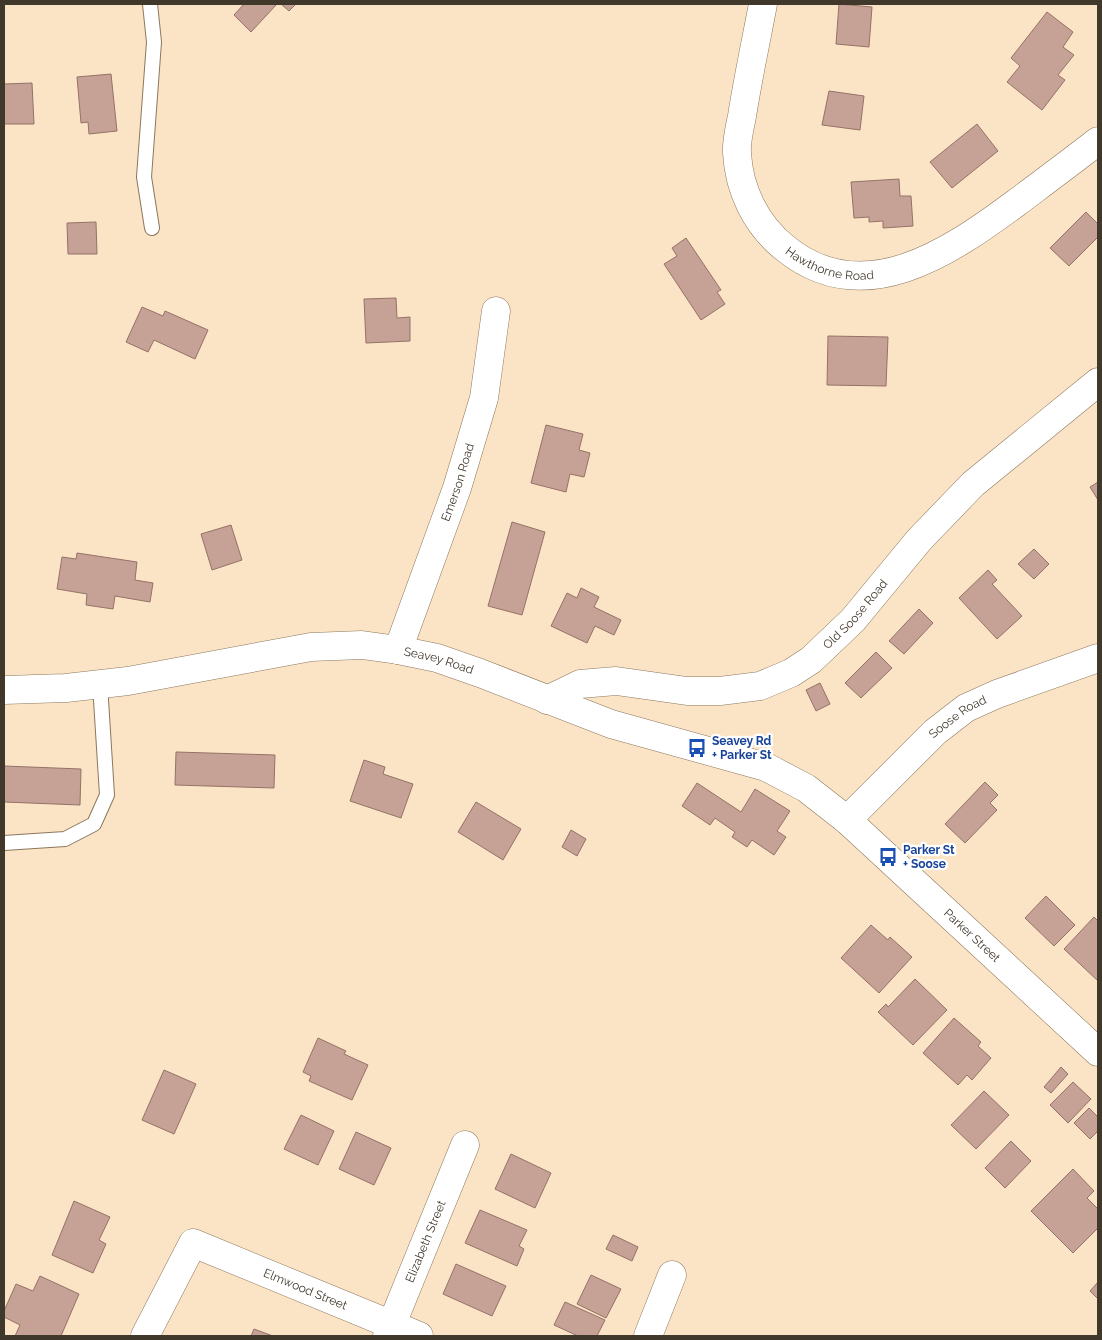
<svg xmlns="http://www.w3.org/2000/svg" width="1102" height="1340" font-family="Raleway,sans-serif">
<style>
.building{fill:#c6a195;stroke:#957267}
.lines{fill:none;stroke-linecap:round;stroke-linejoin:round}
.service-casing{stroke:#8c775c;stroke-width:16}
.minor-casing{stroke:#8c775c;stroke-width:29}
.tertiary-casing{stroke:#8c775c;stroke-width:29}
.service{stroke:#fff;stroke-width:14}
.minor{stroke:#fff;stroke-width:28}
.tertiary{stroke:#fff;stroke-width:28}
.labels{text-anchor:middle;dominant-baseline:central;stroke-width:4.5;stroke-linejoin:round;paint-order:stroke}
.street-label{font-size:12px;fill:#41382c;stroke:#fff}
.transit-label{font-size:12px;font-weight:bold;fill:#164399;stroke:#fff;text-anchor:start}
</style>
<rect width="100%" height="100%" fill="#fbe4c6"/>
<!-- building -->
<path class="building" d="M244,4H277L251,32L234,15Z
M281,4H296L289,11Z
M839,4L872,7L869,47L836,44Z
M1047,12L1073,32L1063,47L1074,55L1058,75L1065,80L1042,110L1007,82L1020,66L1011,58Z
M111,74L117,131L89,134L88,122L81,123L77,77Z
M32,83L34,124H4V84Z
M829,91L864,96L860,130L822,125Z
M977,124L998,151L952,188L930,162Z
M899,179L900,196H911L913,226L883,228V221L869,222V217L854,218L851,182Z
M1086,212L1098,224V237L1069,266L1050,248Z
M96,222L97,254H68L67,223Z
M686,238L721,290L717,292L725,304L701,320L664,264L677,256L672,248Z
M396,298L397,318L410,317V341L366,343L364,299Z
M142,307L163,316L165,311L208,330L195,359L154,340L148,352L126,342Z
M828,336L888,337L886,386L827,385Z
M546,425L583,434L579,450L590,453L584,477L570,474L566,492L531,483Z
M1098,482V500L1090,487Z
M512,522L545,532L522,615L488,606Z
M231,525L242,560L212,570L201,534Z
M1034,549L1049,564L1034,579L1018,564Z
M77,553L137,562L135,580L153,583L150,602L115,596L113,609L86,605L87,594L57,589L62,557L76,559Z
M988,570L997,580L992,584L1022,616L997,639L959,598Z
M581,588L599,597L594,607L621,620L614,635L595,626L587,643L551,626L567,593L577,598Z
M919,609L933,623L904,654L889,641Z
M876,652L892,668L861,698L845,683Z
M820,683L830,704L816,711L806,690Z
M176,752L275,755L274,788L175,785Z
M364,760L385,767L383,774L413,784L401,818L350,801Z
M4,766L81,769L80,805L4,802Z
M985,782L998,795L990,803L997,810L965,843L945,824Z
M697,783L741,812L755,789L790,811L777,831L786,837L774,855L752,840L747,847L732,837L735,832L715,818L710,825L682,806Z
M476,802L521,829L503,860L458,832Z
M571,830L586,839L577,856L562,847Z
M1046,896L1075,925L1054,946L1025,918Z
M1094,917L1098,921V981L1064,949Z
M871,925L888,940L890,937L912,957L879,993L841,958Z
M915,979L947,1010L913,1045L878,1012L886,1004L888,1007Z
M954,1018L981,1042L978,1046L991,1058L972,1080L967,1075L958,1085L923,1053Z
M318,1038L346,1051L344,1054L368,1065L352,1100L309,1081L311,1076L303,1072Z
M1061,1067L1068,1074L1051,1093L1044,1087Z
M164,1070L196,1084L174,1134L142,1120Z
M1073,1082L1091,1099L1068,1123L1050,1105Z
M984,1091L1009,1115L976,1149L951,1125Z
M1089,1108L1098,1117V1131L1090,1139L1074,1123Z
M301,1115L334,1131L318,1165L284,1149Z
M356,1132L391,1148L374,1185L339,1169Z
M1011,1141L1031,1161L1005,1188L985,1168Z
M511,1154L551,1173L535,1208L495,1189Z
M1073,1169L1094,1191L1087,1198L1098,1209V1228L1073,1253L1031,1211Z
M74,1201L110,1217L99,1240L106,1244L93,1273L52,1255Z
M480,1210L527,1230L519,1246L524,1249L517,1266L465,1243Z
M613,1235L638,1247L632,1261L606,1249Z
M456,1264L506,1286L492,1316L443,1294Z
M591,1275L621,1289L606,1318L577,1304Z
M40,1276L79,1294L61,1336H15L20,1325L4,1317V1311L16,1284L33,1291Z
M1098,1282V1299L1090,1291Z
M565,1302L605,1320L597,1336H578L554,1325Z
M254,1329L273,1336H251Z"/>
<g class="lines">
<!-- service casing -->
<g class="service-casing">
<path id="service" d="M150,4L154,42L144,177L152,228
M4,843L65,839L94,824L107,795L100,684"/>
</g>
<!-- minor casing -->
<g class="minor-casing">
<g id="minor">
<path id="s1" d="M763,4C756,41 748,78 742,116C740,127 736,141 737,153C739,190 756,225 785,248C863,312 950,252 1016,203C1044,182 1071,162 1098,141"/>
<path id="s2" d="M398,650L457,488L484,398L496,311"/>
<path id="s3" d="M547,700L580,684L616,681L687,691H720L760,686L791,673L811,660L853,620L919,540L973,484L1098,382"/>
<path id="s4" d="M145,1336L193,1243L419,1336"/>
<path id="s5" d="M387,1336L465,1145"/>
<path d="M648,1336L672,1275"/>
</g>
</g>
<!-- tertiary casing -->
<g class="tertiary-casing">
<g id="tertiary">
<path id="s6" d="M4,690L66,688L128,681L311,647L362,645L398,650L437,658L480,673L611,724L766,767L806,788L847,820L1098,1052"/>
<path id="s7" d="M847,820L935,732L966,708L997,694L1098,658"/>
</g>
</g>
<!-- service -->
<use href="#service" class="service"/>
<!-- minor -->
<use href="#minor" class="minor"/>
<!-- tertiary -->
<use href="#tertiary" class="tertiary"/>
</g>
<!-- icons -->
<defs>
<g id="bus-bare" transform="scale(1.5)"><path d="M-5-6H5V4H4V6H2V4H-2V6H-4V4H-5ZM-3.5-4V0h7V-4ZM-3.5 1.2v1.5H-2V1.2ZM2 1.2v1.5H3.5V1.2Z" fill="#1a4fb4" stroke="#fff" stroke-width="2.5" paint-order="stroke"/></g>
</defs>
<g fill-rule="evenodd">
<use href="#bus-bare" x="697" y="748"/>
<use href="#bus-bare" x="888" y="857"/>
</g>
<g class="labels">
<!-- street labels -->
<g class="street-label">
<text stroke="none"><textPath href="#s1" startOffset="310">Hawthorne Road</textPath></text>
<text stroke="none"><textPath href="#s2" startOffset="178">Emerson Road</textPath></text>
<text stroke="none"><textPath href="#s3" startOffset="339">Old Soose Road</textPath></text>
<text stroke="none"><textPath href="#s6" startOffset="440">Seavey Road</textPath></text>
<text stroke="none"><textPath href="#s7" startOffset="152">Soose Road</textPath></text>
<text stroke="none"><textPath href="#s6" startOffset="1052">Parker Street</textPath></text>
<text stroke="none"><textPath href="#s5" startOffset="102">Elizabeth Street</textPath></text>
<text stroke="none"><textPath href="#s4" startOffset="226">Elmwood Street</textPath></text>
</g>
<!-- transit labels -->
<g class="transit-label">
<text x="712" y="741">Seavey Rd<tspan x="712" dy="14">+ Parker St</tspan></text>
<text x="903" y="850">Parker St<tspan x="903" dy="14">+ Soose</tspan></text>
</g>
</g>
<!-- border -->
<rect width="1102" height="1340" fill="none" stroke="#41382c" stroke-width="10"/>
</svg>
